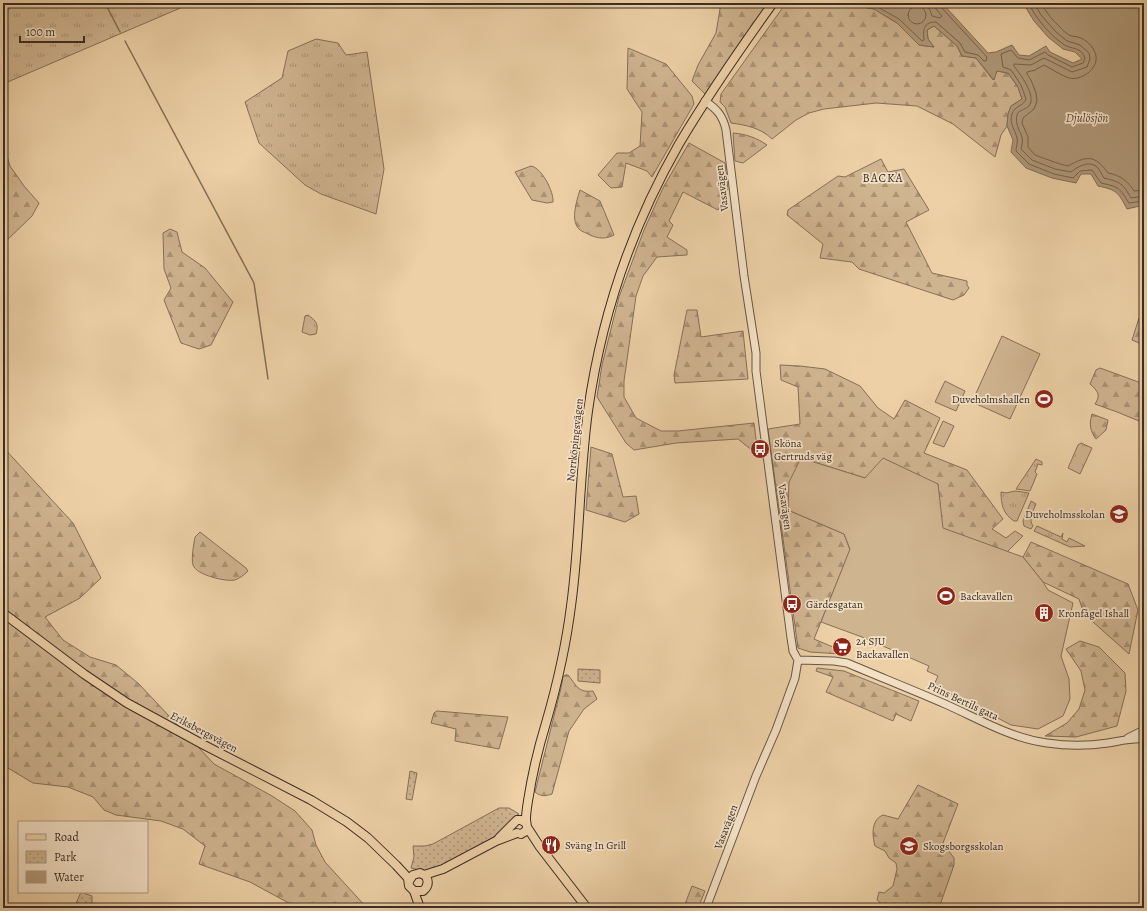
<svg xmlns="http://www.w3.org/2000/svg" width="1147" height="911" font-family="Alegreya,serif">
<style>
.grass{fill:url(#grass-tufts);stroke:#84705b}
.forest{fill:url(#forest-firs);stroke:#84705b}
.park{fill:url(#park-dots);stroke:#84705b}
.pitch{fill:#cfb490;stroke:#84705b}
.water{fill:#b0997a;stroke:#816e58}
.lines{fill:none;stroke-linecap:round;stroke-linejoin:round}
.shore{stroke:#756350;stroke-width:1}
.stream{stroke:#816e58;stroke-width:1.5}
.minor-casing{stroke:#675646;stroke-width:9}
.major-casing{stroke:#3a2d26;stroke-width:10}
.minor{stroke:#f3e0c5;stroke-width:7}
.major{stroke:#edd0a6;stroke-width:8}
.labels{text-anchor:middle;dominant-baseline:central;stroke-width:3.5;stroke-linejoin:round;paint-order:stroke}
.street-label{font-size:11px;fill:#3a2d26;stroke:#f3e0c5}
.poi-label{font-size:11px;fill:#3a2d26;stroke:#f3e0c5;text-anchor:start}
.water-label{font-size:12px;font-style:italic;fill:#58483b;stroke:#f3e0c5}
.neighbourhood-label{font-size:12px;letter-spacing:1px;fill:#3a2d26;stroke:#f3e0c5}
</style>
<defs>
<pattern id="grass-tufts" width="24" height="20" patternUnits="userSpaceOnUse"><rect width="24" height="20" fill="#cfb490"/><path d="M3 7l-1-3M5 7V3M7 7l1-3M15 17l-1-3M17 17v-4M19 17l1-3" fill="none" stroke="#a99375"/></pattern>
<pattern id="forest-firs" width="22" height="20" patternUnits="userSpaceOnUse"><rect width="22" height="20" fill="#cfb490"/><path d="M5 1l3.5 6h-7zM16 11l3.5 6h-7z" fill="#a99375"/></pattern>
<pattern id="park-dots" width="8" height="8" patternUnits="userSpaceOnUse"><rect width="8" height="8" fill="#cfb490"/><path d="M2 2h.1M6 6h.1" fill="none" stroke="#a99375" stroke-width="1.8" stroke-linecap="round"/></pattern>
</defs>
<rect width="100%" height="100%" fill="#edd0a6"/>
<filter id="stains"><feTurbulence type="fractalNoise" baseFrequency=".005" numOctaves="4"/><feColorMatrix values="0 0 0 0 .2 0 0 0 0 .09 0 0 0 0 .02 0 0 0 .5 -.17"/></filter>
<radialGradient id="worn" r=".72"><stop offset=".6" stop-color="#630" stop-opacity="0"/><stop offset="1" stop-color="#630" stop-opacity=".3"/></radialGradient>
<!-- grass -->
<path class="grass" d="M14,3H192L3,84V17Z
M316,39L338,43L346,55L367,52L384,169L376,214L321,194L305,185L259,143L245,102L282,78L288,51Z
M308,315C316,321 319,324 316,334L310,335L302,332L305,316Z
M1081,443L1092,448L1080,474L1068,468L1078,445Z
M1036,459L1042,462V465L1038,464L1035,472L1037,474L1030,491L1016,489Z
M1015,491L1029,493L1017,521H1014C1003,514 1001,504 1001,492L1006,493Z
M1031,501L1036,504C1033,511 1028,519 1033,526L1031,529L1024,526L1023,521Z
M1037,526L1061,537L1063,533L1062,539L1067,542L1069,538L1085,546L1070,547L1034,531Z"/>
<!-- forest -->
<path class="forest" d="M721,3H770L707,96L692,81L698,65L716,33Z
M786,3H856L857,6L874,9L897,23L919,45L934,47L928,39L927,30L934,26L957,46L962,56L976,58L993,80L997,71L1008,73L1018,87L1022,99L1011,106L1008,114L1007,126L1001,135L995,157L953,124L917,106L876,103L824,109L809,113L796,120L772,139C761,128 746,125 731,123L725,107L720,102L721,94Z
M628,48L666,64L692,96L694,104L652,177L647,171L626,163L622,187L611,188L598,175L617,153H629L640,146L642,112L627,89Z
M733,133C746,134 757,138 767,145L743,163L735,161Z
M3,142L10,166L24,186L39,203L32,216L3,244Z
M689,143L725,163L728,189L718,210L683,192L669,221L673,225L667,237L687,250V255L657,257L643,276L636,296L624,381V397L636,418L661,431H678L754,423L758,455L738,439L676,443L634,450L626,443L597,397L602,365L619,297L644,230L663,188Z
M881,159L888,172L904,169L929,210L906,222L932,273L967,281V285L969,288L964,295L953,300L859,269L852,262L820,258L823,244L787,215L788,210L838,176L845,177Z
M531,166C542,168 554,192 553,202L547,203L532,200L515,172Z
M580,190L600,201L614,235C606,239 599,239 590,235C587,233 582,232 579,229C570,220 577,200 580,190Z
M170,229L177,232L182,252L205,268L233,302L211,345L199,349L181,343L164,300L171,288L164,269L163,233Z
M687,310H697L701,337L743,331L748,379L675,383L674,375Z
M1139,318L1144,319V345L1132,340Z
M780,365L800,366L825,369L860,386L878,408L894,419L905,400L940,418L924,453L967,470L1003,519L992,529L1006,538L1015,531L1023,536L1007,552L942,528L938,484L865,478L801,458L788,510L844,534L850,550L814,639L840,650V654L810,652L798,648L768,429L800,424L798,387L781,380Z
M1100,368L1144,384V423L1117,412L1095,404C1101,395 1098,391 1090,384L1096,370Z
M1092,414L1108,420L1106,430L1096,439C1090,431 1089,424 1092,414Z
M3,447L73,523L101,578L80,598L45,617L63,640L90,657L116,665L139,684L214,764L272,796L295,811L312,830L316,845L325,862L367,908H309L304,903L298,908L250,882L199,864L205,846L183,829L161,821L116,815L104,810L93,797L68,787L33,783L3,765Z
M591,447L612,454L623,497L636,496L639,514L625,522L586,510Z
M200,532L246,568L248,571C244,575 240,578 235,580C226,582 196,575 193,565C191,559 194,543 195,537Z
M1031,542L1128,584L1138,610L1129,654L1084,614L1079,599L1043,582L1023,557Z
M1080,641L1099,647L1125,673L1126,691L1117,726L1076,737L1045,736L1067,723L1079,709L1085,690L1081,671L1066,649Z
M817,668L844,671L919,701L911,721L896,714L893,721L826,692L833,677L816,671Z
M565,675H568C577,686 578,693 593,691L597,699L584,709L569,731L552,794C546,796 541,797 535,792L561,688L563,677Z
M437,711L508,717L499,749L455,741L456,729L431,723L434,713Z
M918,785L958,804L943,843L954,858V865L939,908H887L877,900L879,892L884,893L893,886L897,869L896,863L889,858L885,851L875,846C872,835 871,820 883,815L898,819Z
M692,886L705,891L698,908H682L685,904Z"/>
<!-- park -->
<path class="park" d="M578,669L600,670V683L578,681Z
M410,771L417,773L412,800L406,799Z
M499,808H509L519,814L512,819L503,832L436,869L424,871L411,868L414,857L413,846H425L433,844Z
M81,892L92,896V908H74Z"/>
<!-- pitch -->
<path class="pitch" d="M1002,336L1040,354L1010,419L972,402Z
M945,381L965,391L956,411L935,402Z
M943,421L954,426L944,447L933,443Z
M801,458L865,478L883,458L938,484L943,528L1023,557L1043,582L1048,590L1073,603L1061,656L1069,679L1070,699L1063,716L1038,729L1011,725L934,685L938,676L927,671L929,666L862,637L821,622L850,549L844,534L788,510L789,482Z"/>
<!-- water -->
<path class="water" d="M856,3H942L988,53L996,52L1012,45L1019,55L1029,56L1046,46L1050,52L1073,63L1082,59L1075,52L1063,49L1048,37L1034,21L1023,3H1144V205L1127,209C1118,192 1117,190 1098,186L1091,174H1081L1076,183L1052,178L1026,168L1011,152L1013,140L1007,126L1008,114L1011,106L1022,99L1018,87L1008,73L997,71L994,80L976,58L962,56L957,46L934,26L927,30L928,39L934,47L919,45L897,23L874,9L857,6Z"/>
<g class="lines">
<!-- shore -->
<path class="shore" d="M862,3L876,6L899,19L922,41L924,40C923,30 923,22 936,22L960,43L965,52L978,55L984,61H986L987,57L941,7L940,3
M924,3L930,10L932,16L940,18L942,16L936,9L935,3
M1028,3C1037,19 1048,33 1063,44C1071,50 1082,46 1085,59L1083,63L1072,67L1048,55L1045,52L1029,60L1018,58L1011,50L1001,54L1003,67L1011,70L1021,85L1026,99C1024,106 1014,106 1012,114C1009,124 1015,129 1017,138C1018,142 1016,147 1016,151L1029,164L1054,174L1073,178L1080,171L1092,170L1101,183C1120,187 1119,188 1129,203L1144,201
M1034,3L1041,15L1055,31L1067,41L1080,45L1089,53L1090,59L1087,67L1072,72L1044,58L1031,65L1014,64V66C1020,74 1037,96 1029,106C1025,110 1018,110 1017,115C1015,124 1019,129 1022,137C1023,141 1022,145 1021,149L1032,160L1055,169L1071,172C1077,167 1089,160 1097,167C1100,170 1102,175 1104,178C1121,182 1123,184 1131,198L1144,196
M1041,3C1046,12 1052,20 1060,27C1062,30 1066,33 1069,35C1073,37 1077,36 1081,38C1088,41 1095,49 1096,56C1098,70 1080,81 1069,78C1060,75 1052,69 1044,65L1035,70L1027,72V74L1031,80L1036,93L1037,101L1034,109L1023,118L1022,123L1028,137V147L1035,155L1057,163L1068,166C1086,156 1095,154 1108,173C1120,175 1128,181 1134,191L1144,190
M908 15a9 9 0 1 1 18 0a9 9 0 1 1-18 0Z"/>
<!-- stream -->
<path class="stream" d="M105,3L120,32
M125,41L254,283L268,379"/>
<!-- minor casing -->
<g class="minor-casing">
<path id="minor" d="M705,101C717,109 723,116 726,130L744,276L756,353V371L791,638L793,651L798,660L795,678L776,730L756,776L706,908
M798,660L834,661L847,663C880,677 913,690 945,704C979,719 1010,738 1047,743C1067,746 1088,746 1108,743C1120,741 1132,738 1144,739
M1128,738L1142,731"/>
</g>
<!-- major casing -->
<g class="major-casing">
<path id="major" d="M3,613L84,674L127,703L204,745L311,800L347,822L368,838L396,865L408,878L409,886L414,891H423C428,887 429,882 426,876L420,873L413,875L409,881
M527,827L540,847L587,908
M521,834C524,832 526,832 527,828C527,825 526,822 526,819C526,813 527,807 528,801C532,775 538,749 546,723C557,685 566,646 571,606C580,542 579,476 588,411C601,318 632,226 679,144C708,95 740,49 773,3
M499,838L517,820H521L526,823
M424,875L443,869L496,841L517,833
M414,891L420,908"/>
</g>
<!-- minor -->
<use href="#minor" class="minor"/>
<!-- major -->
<use href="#major" class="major"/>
</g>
<!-- icons -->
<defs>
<g id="stadium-disc" transform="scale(1)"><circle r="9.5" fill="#8f2418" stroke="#f3e0c5"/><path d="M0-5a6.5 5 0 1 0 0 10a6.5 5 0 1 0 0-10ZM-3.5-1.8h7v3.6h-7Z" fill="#fff"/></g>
<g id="bus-disc" transform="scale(1)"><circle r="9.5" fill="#8f2418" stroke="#f3e0c5"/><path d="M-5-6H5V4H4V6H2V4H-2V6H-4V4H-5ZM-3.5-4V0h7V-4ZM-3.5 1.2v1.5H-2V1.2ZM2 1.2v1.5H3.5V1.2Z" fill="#fff"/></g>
<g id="school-disc" transform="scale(1)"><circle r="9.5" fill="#8f2418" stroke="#f3e0c5"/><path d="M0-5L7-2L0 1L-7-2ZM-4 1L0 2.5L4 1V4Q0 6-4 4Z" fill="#fff"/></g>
<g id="building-disc" transform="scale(1)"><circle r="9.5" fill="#8f2418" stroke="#f3e0c5"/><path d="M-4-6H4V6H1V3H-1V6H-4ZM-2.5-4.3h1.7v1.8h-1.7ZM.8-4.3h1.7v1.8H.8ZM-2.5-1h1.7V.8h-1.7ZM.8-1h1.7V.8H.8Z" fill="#fff"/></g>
<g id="supermarket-disc" transform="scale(1)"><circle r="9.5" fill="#8f2418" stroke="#f3e0c5"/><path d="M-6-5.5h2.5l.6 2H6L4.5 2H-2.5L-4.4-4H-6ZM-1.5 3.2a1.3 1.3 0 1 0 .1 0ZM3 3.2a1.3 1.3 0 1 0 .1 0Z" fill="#fff"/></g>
<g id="restaurant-disc" transform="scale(1)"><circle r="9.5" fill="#8f2418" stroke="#f3e0c5"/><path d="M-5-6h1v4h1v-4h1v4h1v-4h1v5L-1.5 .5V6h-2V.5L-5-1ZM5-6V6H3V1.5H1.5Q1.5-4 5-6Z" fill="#fff"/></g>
</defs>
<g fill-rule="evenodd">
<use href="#stadium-disc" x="1044" y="399"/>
<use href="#bus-disc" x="760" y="449"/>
<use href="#school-disc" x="1119" y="514"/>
<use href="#stadium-disc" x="946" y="596"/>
<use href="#bus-disc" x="792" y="604"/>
<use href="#building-disc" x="1044" y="613"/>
<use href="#supermarket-disc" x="842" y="647"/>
<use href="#restaurant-disc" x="551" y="845"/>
<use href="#school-disc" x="909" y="846"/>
</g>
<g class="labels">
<!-- street labels -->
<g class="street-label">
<text transform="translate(722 188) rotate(-97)">Vasavägen</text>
<text transform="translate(575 440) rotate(-84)">Norrköpingsvägen</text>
<text transform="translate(785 507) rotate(82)">Vasavägen</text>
<text transform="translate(963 701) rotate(25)">Prins Bertils gata</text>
<text transform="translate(204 732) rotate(28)">Eriksbergsvägen</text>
<text transform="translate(726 827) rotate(-69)">Vasavägen</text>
</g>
<!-- poi labels -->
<g class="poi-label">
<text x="1030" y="399" text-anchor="end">Duveholmshallen</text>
<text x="774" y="443">Sköna<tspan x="774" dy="13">Gertruds väg</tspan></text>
<text x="1105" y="514" text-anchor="end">Duveholmsskolan</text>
<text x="960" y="596">Backavallen</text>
<text x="806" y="604">Gärdesgatan</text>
<text x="1058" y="613">Kronfågel Ishall</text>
<text x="856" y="641">24 SJU<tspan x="856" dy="13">Backavallen</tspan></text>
<text x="565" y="845">Sväng In Grill</text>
<text x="923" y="846">Skogsborgsskolan</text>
</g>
<!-- water labels -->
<g class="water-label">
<text x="1087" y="118">Djulösjön</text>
</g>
<!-- neighbourhood labels -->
<g class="neighbourhood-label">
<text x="883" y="178">BACKA</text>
</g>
</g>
<!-- margin -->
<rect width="1147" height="911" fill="none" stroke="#edd0a6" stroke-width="16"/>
<rect x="4" y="4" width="1139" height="903" fill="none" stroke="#3a2d26" stroke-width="2"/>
<rect x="8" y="8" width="1131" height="895" fill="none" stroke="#3a2d26"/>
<!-- legend -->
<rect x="18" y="821" width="130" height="72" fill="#f3e0c5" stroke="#a99885"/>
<rect x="26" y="834" width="20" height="6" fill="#edd0a6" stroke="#a99885"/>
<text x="54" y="841" font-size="12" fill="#3a2d26">Road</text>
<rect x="26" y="851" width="20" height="12" fill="url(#park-dots)" stroke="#a99885"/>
<text x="54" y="861" font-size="12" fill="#3a2d26">Park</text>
<rect x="26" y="871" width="20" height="12" fill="#b0997a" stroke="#a99885"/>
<text x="54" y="881" font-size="12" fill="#3a2d26">Water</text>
<!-- scale -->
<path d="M20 36v6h64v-6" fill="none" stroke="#3a2d26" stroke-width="2"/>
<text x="26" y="36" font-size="12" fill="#3a2d26" stroke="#f3e0c5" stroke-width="3" paint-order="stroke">100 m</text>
<rect width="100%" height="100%" filter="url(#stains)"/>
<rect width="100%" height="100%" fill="url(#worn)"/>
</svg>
